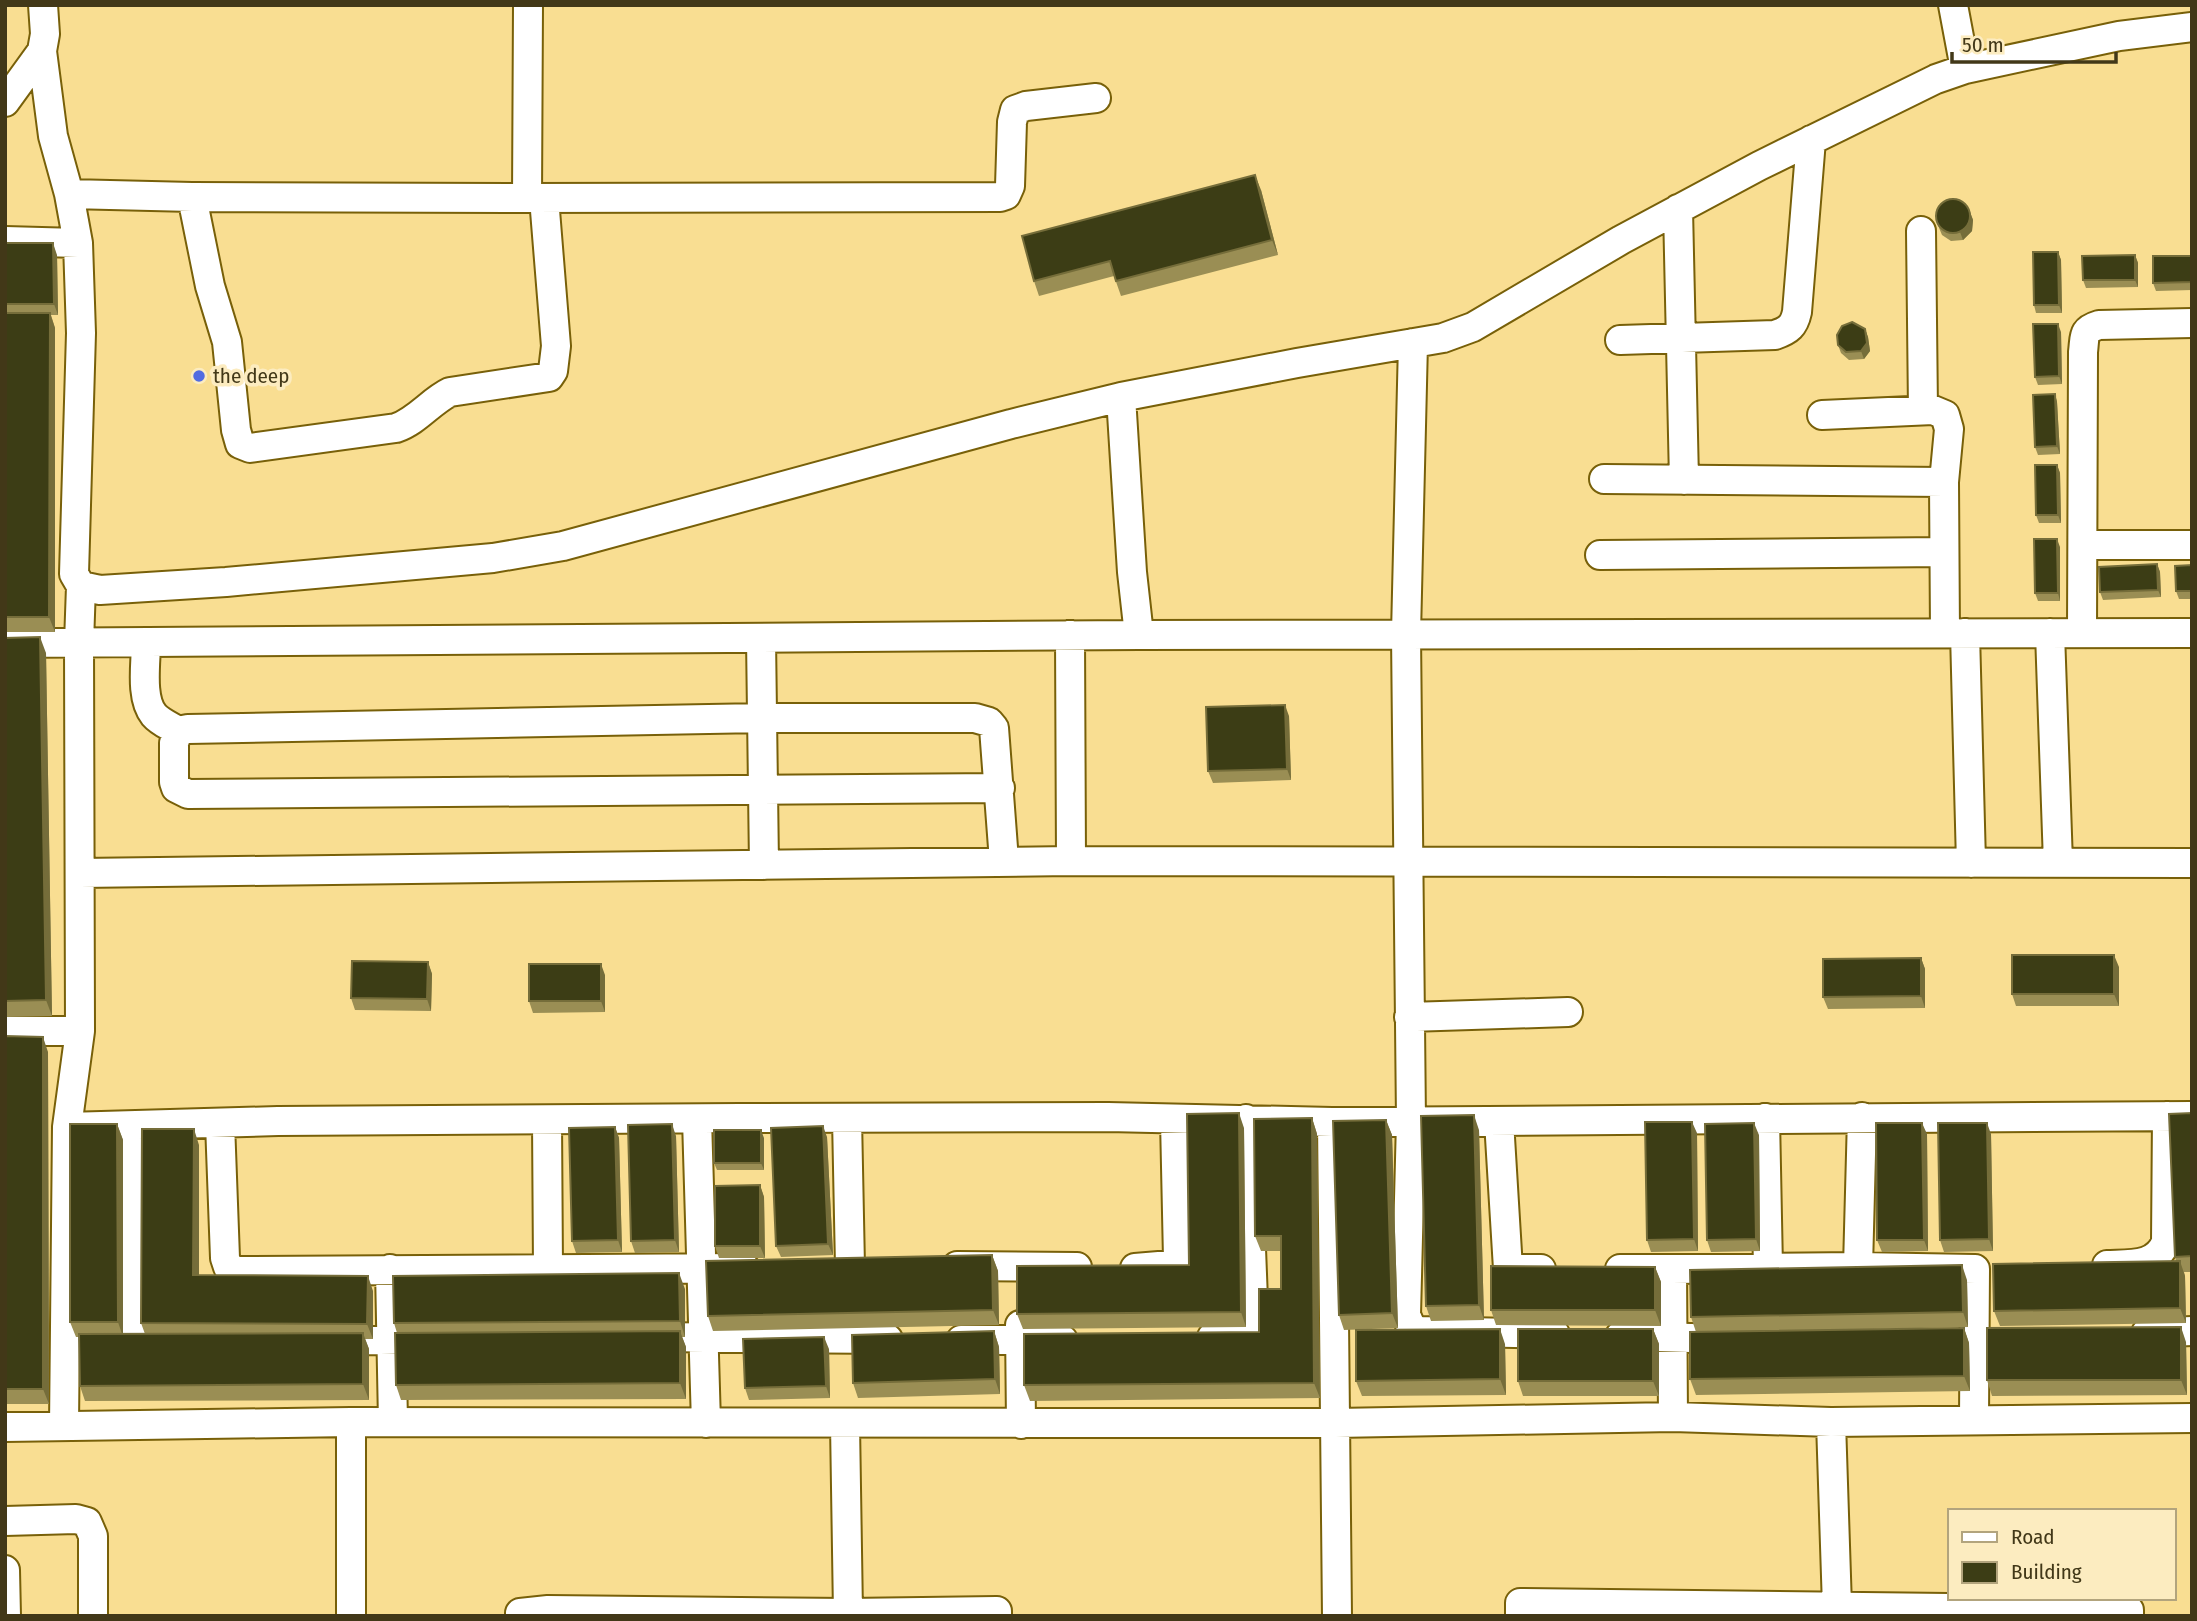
<svg xmlns="http://www.w3.org/2000/svg" width="2197" height="1621" font-family="'Fira Sans Condensed',sans-serif">
<style>
.lines{fill:none;stroke-linecap:round;stroke-linejoin:round}
.minor-casing{stroke:#786009;stroke-width:32}
.minor{stroke:#fff;stroke-width:28}
.wall{fill:#9a8e54}
.shaded-wall{fill:#756d3a}
.building{fill:#3c3d15;stroke:#756d3a;stroke-width:2}
.poi-dot{fill:#526ce1;stroke:#fcecc0;stroke-width:2.5}
.labels{text-anchor:middle;dominant-baseline:central;stroke-width:7;stroke-linejoin:round;paint-order:stroke}
.poi-label{font-size:21px;fill:#423818;stroke:#fcecc0;text-anchor:start}
</style>
<rect width="100%" height="100%" fill="#f9de92"/>
<g class="lines">
<!-- minor casing -->
<g class="minor-casing">
<path id="minor" d="M43,5L45,34L42,51L53,136L69,194L78,243L81,333L74,574L81,586L100,590L226,582L493,558L563,546L1011,424L1121,397L1297,363L1443,338L1473,327L1621,240L1759,166L1936,79L1965,69L2119,36L2192,27
M1953,5L1965,69
M5,102L42,51
M69,194L192,197L527,198L528,5
M192,197L210,286L227,342L236,430L240,444L250,448L396,428C417,421 431,401 450,392L549,377L553,371L556,346L544,198
M527,198L1000,197L1006,195L1010,186L1012,122L1015,110L1026,106L1096,98
M1678,209L1684,480
M1921,231L1923,410
M5,241L78,243
M1620,340L1775,335C1789,330 1794,326 1797,312L1811,140
M1413,343L1406,634L1411,1121L1406,1315L1411,1327L1419,1331L1555,1334
M1121,397L1132,572L1139,635
M1822,415L1933,410L1945,415L1949,429L1944,482L1945,633
M1604,479L1944,482
M2084,545H2192
M1600,555L1944,552
M1965,633L1971,863
M2050,633L2058,863
M2082,633L2083,352C2085,336 2082,330 2099,325L2192,323
M761,638L764,865
M146,642C146,663 140,698 154,715C160,722 170,726 178,731
M5,643L1139,635L2192,633
M1000,788L188,794L176,788L174,782V743L178,731L188,729L762,718H975L989,722L994,728L1004,861
M1071,861L2192,863
M80,873L1071,861L1070,635
M1409,1017L1568,1012
M5,1031H80
M847,1118L850,1267
M1765,1118L1768,1268
M697,1119L706,1423
M547,1120L548,1269
M1499,1121L1508,1269H1541
M1332,1122L1337,1616
M220,1123L225,1258L228,1267L236,1271L745,1268
M133,1126L131,1331C137,1346 150,1345 164,1344
M67,1127L278,1121L740,1118L1108,1117L1332,1122L2192,1116
M2107,1265C2131,1264 2156,1267 2166,1242L2167,1116
M957,1266L1077,1267
M1858,1267L1862,1117
M1135,1268L1171,1265L1178,1259L1175,1120
M390,1269L393,1422
M1620,1269H1672L1673,1417
M1672,1269L1858,1267L1975,1269L1974,1419
M1020,1325L1021,1424
M2146,1333L2192,1331
M1620,1336L1726,1339
M649,1337L888,1339
M1212,1337C1227,1337 1246,1340 1254,1326L1246,1119
M961,1340H1063
M327,1341L433,1339
M1831,1422L1837,1607
M845,1424L848,1613
M64,1426L67,1127L80,1031L79,643L81,586
M5,1427L351,1422L1336,1423L1673,1417L1831,1422L2192,1418
M5,1521L76,1519L87,1522L93,1536V1616
M5,1570L6,1616
M351,1616V1422
M520,1616V1613L548,1610L848,1613L997,1611V1616
M1520,1616V1603L2129,1610V1616"/>
</g>
<!-- minor -->
<use href="#minor" class="minor"/>
</g>
<!-- wall -->
<path class="wall" d="M1261,190L1278,255L1121,296L1114,276L1039,296L1034,281Z
M1970,212L1973,220L1972,231L1963,240L1951,241L1942,235L1937,223Z
M5,243L57,255L58,315H51L55,328V632H5Z
M2058,252L2061,260L2062,313H2036L2034,305Z
M2135,255L2138,263V287L2086,288L2083,280Z
M2192,256V290L2156,291L2153,283Z
M1865,329L1868,337L1870,351L1864,359L1849,360L1841,353L1838,345Z
M2061,332L2062,384L2038,385L2035,377Z
M2055,394L2057,402L2060,454L2038,455L2035,447Z
M2057,465L2060,473L2061,523H2039L2036,515Z
M2060,547V601H2038L2035,593Z
M2157,564L2160,572L2161,597L2103,600L2100,592Z
M2192,565V599H2179L2176,591Z
M5,638L46,653L52,1016L5,1017Z
M1289,716L1291,780L1213,783L1208,771Z
M1921,958L1925,969V1008L1828,1009L1823,997Z
M428,962L432,974L431,1011L355,1010L351,998Z
M2119,967V1006H2016L2012,994Z
M605,975V1012L533,1013L529,1001Z
M5,1036L48,1052L49,1404H5Z
M2192,1113V1272H2184L2185,1276L2186,1323L2000,1326L1994,1311L2176,1261L2175,1257Z
M1312,1118L1317,1134L1320,1398L1030,1401L1024,1385L1259,1332L1281,1289V1251H1261L1255,1236Z
M1386,1120L1392,1135L1398,1328L1344,1330L1339,1315Z
M117,1124L123,1140V1334H145L141,1323L199,1145V1275L373,1291V1339H365L369,1349V1400L85,1401L80,1386L79,1337H76L70,1322Z
M615,1127L619,1138L622,1252L576,1253L572,1241Z
M1244,1128L1246,1327L1023,1329L1017,1314L1189,1265Z
M1479,1130L1484,1320L1431,1321L1426,1306Z
M1697,1133L1698,1251L1651,1252L1647,1240Z
M1927,1134L1928,1251L1882,1252L1877,1240Z
M1991,1134L1993,1251L1944,1252L1940,1240Z
M1759,1135L1760,1251L1711,1252L1707,1240Z
M676,1136L679,1252L635,1253L631,1241Z
M827,1137L833,1255L781,1257L776,1246Z
M764,1138V1170H717L714,1163Z
M760,1185L764,1197L765,1258H719L715,1246Z
M992,1255L998,1271L999,1325L713,1331L708,1316Z
M1655,1267L1661,1282V1326L1496,1325L1491,1310Z
M1967,1280L1968,1327L1773,1331L1964,1328L1969,1343L1970,1391L1696,1395L1690,1379L1696,1332L1691,1317Z
M685,1289V1337H682L686,1347V1399L401,1400L396,1385L397,1333L394,1323Z
M1653,1329L1659,1344V1396H1523L1518,1381Z
M994,1331L999,1347L1000,1394L858,1398L853,1383Z
M2186,1342L2187,1395L1992,1396L1987,1380Z
M1505,1344L1506,1395L1362,1396L1356,1381Z
M829,1349L830,1398L749,1400L745,1388Z"/>
<!-- shaded-wall -->
<path class="shaded-wall" d="M1255,175L1261,190L1278,255L1272,240Z
M1970,212L1973,220L1972,231L1963,240L1960,232Z
M53,243L57,255L58,315L54,304Z
M2058,252L2061,260L2062,313L2059,305Z
M2135,255L2138,263V287L2135,280Z
M50,313L55,328V632L49,617Z
M2058,324L2061,332L2062,384L2059,376Z
M1865,329L1868,337L1870,351L1864,359L1861,351Z
M2055,394L2057,402L2060,454L2057,446Z
M2057,465L2060,473L2061,523L2058,515Z
M2057,539L2060,547V601L2058,593Z
M2157,564L2160,572L2161,597L2158,590Z
M40,637L46,653L52,1016L46,1000Z
M1285,705L1289,716L1291,780L1287,769Z
M2114,955L2119,967V1006L2114,994Z
M1921,958L1925,969V1008L1921,996Z
M428,962L432,974L431,1011L427,999Z
M601,964L605,975V1012L601,1001Z
M43,1037L48,1052L49,1404L43,1389Z
M1239,1113L1244,1128L1246,1327L1241,1312Z
M1474,1115L1479,1130L1484,1320L1479,1305Z
M1312,1118L1317,1134L1320,1398L1314,1383Z
M1386,1120L1392,1135L1398,1328L1392,1313Z
M1692,1122L1697,1133L1698,1251L1694,1239Z
M1754,1123L1759,1135L1760,1251L1756,1239Z
M1922,1123L1927,1134L1928,1251L1924,1240Z
M1987,1123L1991,1134L1993,1251L1989,1239Z
M117,1124L123,1140V1337L118,1322Z
M672,1124L676,1136L679,1252L675,1240Z
M823,1126L827,1137L833,1255L828,1244Z
M615,1127L619,1138L622,1252L618,1240Z
M194,1129L199,1145V1290L193,1275Z
M761,1130L764,1138V1170L761,1163Z
M760,1185L764,1197L765,1258L760,1246Z
M992,1255L998,1271L999,1325L993,1310Z
M2180,1261L2185,1276L2186,1323L2180,1308Z
M1962,1265L1967,1280L1968,1327L1963,1312Z
M1655,1267L1661,1282V1326L1655,1310Z
M679,1273L685,1289V1337L680,1321Z
M368,1276L373,1291V1339L367,1324Z
M2181,1327L2186,1342L2187,1395L2181,1380Z
M1964,1328L1969,1343L1970,1391L1964,1376Z
M1500,1329L1505,1344L1506,1395L1500,1379Z
M1653,1329L1659,1344V1396L1653,1381Z
M680,1331L686,1347V1399L680,1383Z
M994,1331L999,1347L1000,1394L995,1379Z
M363,1333L369,1349V1400L363,1384Z
M824,1337L829,1349L830,1398L826,1386Z"/>
<!-- building -->
<path class="building" d="M1255,175L1272,240L1116,281L1110,261L1034,281L1022,236Z
M1936 216a17 17 0 1 1 34 0a17 17 0 1 1-34 0Z
M5,243H53L54,304H5Z
M2033,252H2058L2059,305H2034Z
M2135,255V280H2083L2082,256Z
M2153,256H2192V282L2153,283Z
M5,313H50L49,617H5Z
M1852,322L1865,329L1867,343L1861,351L1846,352L1838,345L1837,335L1842,326Z
M2033,324H2058L2059,376L2035,377Z
M2055,394L2057,446L2035,447L2033,395Z
M2035,465H2057L2058,515H2036Z
M2034,539H2057L2058,593H2035Z
M2157,564L2158,590L2100,592L2099,567Z
M2192,565V591H2176L2175,566Z
M40,637L46,1000L5,1001V638Z
M1285,705L1287,769L1208,771L1206,707Z
M2012,955H2114V994H2012Z
M1921,958V996L1823,997V959Z
M352,961L428,962L427,999L351,998Z
M529,964H601V1001H529Z
M5,1036L43,1037V1389H5Z
M1239,1113L1241,1312L1017,1314V1266L1189,1265L1187,1114Z
M2192,1113V1256L2175,1257L2169,1114Z
M1474,1115L1479,1305L1426,1306L1421,1116Z
M1312,1118L1314,1383L1024,1385V1334L1259,1332V1289H1281V1236H1255L1254,1119Z
M1386,1120L1392,1313L1339,1315L1333,1121Z
M1645,1122H1692L1694,1239L1647,1240Z
M1754,1123L1756,1239L1707,1240L1705,1124Z
M1876,1123H1922L1924,1240H1877Z
M1938,1123H1987L1989,1239L1940,1240Z
M70,1124H117L118,1322H70Z
M672,1124L675,1240L631,1241L628,1125Z
M823,1126L828,1244L776,1246L771,1128Z
M615,1127L618,1240L572,1241L569,1128Z
M142,1129H194L193,1275L368,1276L367,1324L141,1323Z
M714,1130H761V1163H714Z
M760,1185V1246H715V1186Z
M992,1255L993,1310L708,1316L706,1261Z
M2180,1261V1308L1994,1311L1993,1264Z
M1962,1265L1963,1312L1691,1317L1690,1270Z
M1491,1266L1655,1267V1310H1491Z
M679,1273L680,1321L394,1323L393,1276Z
M2181,1327V1380H1987V1328Z
M1964,1328V1376L1690,1379V1332Z
M1500,1329V1379L1356,1381V1330Z
M1518,1329H1653V1381H1518Z
M680,1331V1383L396,1385L395,1333Z
M994,1331L995,1379L853,1383L852,1335Z
M363,1333V1384L80,1386L79,1334Z
M824,1337L826,1386L745,1388L743,1339Z"/>
<!-- markers -->
<circle class="poi-dot" cx="199" cy="376" r="7"/>
<g class="labels">
<!-- poi labels -->
<g class="poi-label">
<text x="213" y="376">the deep</text>
</g>
</g>
<!-- border -->
<rect width="2197" height="1621" fill="none" stroke="#423818" stroke-width="14"/>
<!-- legend -->
<rect x="1948" y="1509" width="228" height="91" fill="#fcecc0" stroke="#b2a47d" stroke-width="2"/>
<rect x="1962" y="1532" width="35" height="10" fill="#ffffff" stroke="#b2a47d" stroke-width="2"/>
<text x="2011" y="1544" font-size="21" fill="#423818">Road</text>
<rect x="1962" y="1562" width="35" height="21" fill="#3c3d15" stroke="#b2a47d" stroke-width="2"/>
<text x="2011" y="1579" font-size="21" fill="#423818">Building</text>
<!-- scale -->
<path d="M1952 52v10h164v-10" fill="none" stroke="#423818" stroke-width="3.5"/>
<text x="1962" y="52" font-size="21" fill="#423818" stroke="#fcecc0" stroke-width="5" paint-order="stroke">50 m</text>
</svg>
